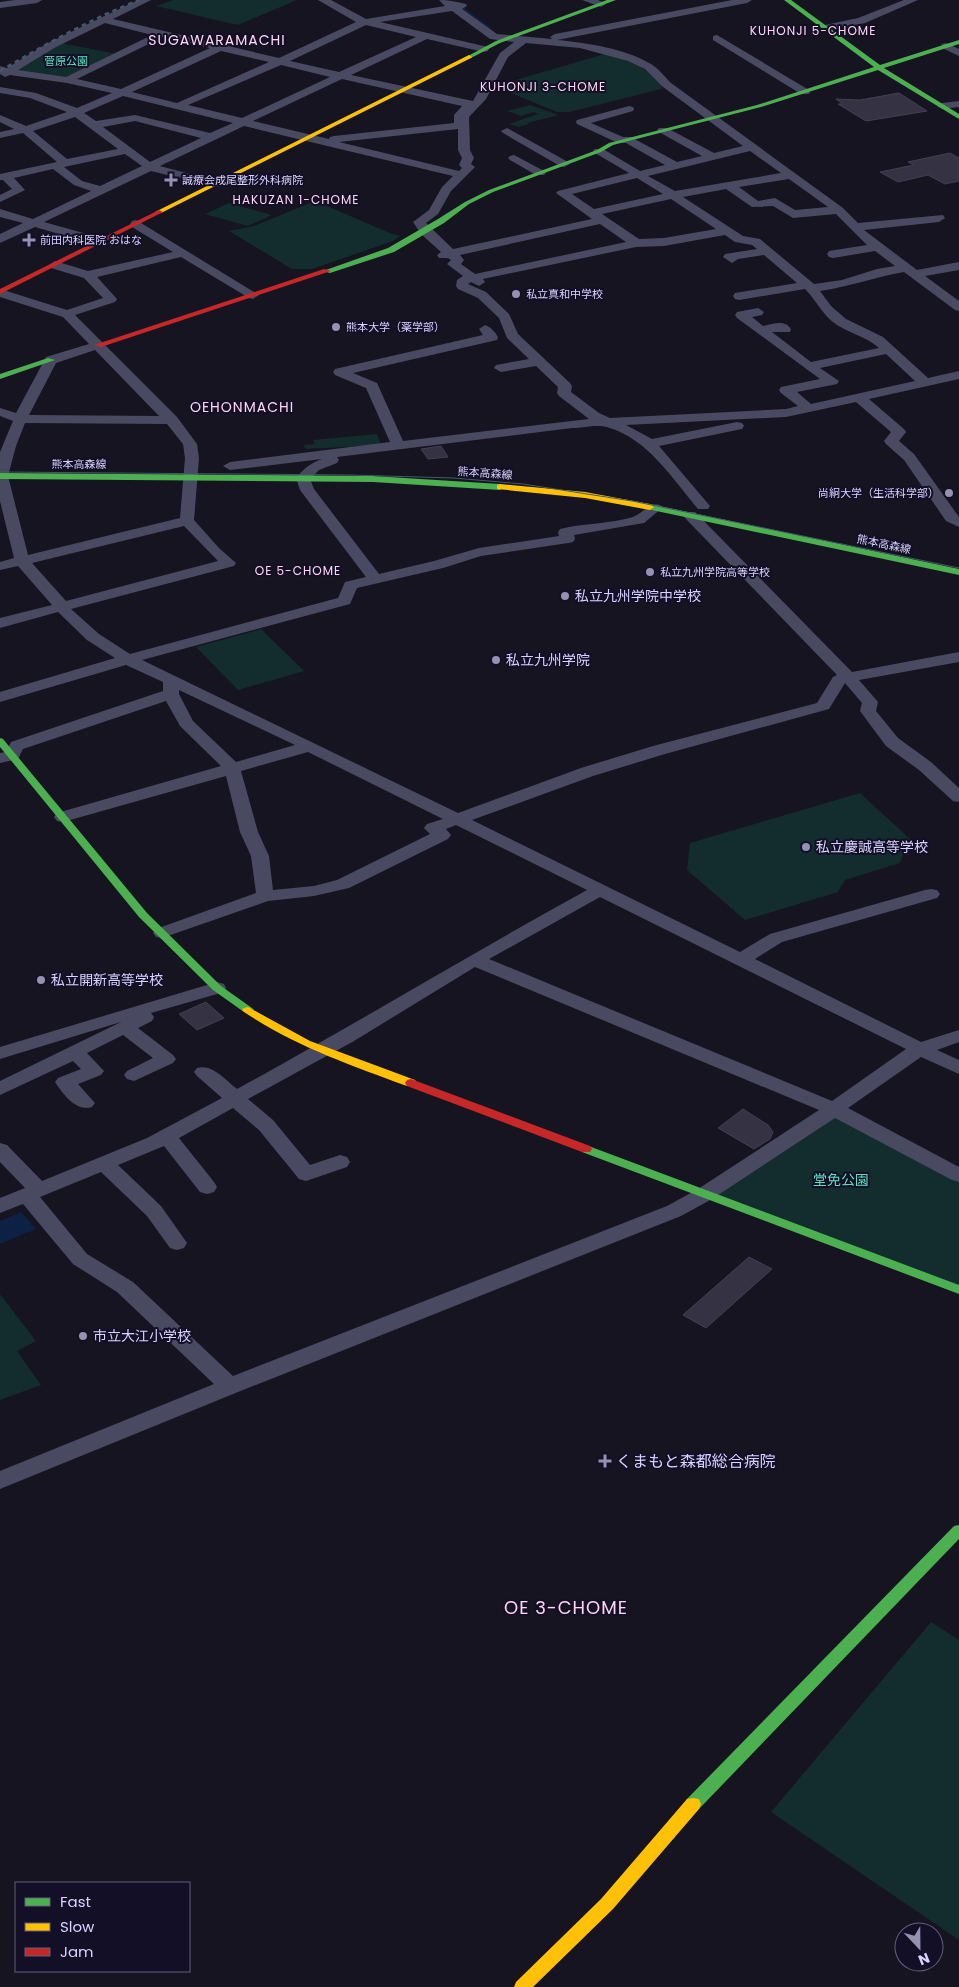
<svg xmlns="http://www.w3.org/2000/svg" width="959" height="1987" font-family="Poppins,'Noto Sans JP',sans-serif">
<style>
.green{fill:#132c2d}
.water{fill:#0d2144}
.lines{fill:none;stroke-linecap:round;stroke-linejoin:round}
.stream{stroke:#0d2144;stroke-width:3}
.building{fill:#343243;stroke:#433f54}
.street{fill:#4a4962;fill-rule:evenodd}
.fast{fill:#4caf50;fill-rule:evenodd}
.slow{fill:#ffc107;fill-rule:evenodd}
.jam{fill:#c62828;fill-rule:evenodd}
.tram{stroke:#43596b;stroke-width:1}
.rail{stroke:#43596b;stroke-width:2.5;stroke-dasharray:4.5 4;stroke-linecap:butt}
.poi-dot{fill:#9591b1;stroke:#130f26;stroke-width:2}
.labels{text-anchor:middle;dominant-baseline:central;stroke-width:4;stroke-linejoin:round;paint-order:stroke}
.far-park-label{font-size:11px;fill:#5fe0c0;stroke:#130f26}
.far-poi-label{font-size:11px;fill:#d9d4ff;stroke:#130f26;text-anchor:start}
.far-street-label{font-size:11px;fill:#d9d4ff;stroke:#130f26}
.far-neighbourhood-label{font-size:12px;letter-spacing:1px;fill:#ffd6f0;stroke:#130f26}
.far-quarter-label{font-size:14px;letter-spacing:1px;fill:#ffd6f0;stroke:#130f26}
.poi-label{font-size:14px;fill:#d9d4ff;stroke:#130f26;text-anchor:start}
.park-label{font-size:14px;fill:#5fe0c0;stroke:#130f26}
.near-poi-label{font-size:16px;fill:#d9d4ff;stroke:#130f26;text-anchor:start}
.near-neighbourhood-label{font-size:18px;letter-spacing:1px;fill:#ffd6f0;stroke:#130f26}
</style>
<rect width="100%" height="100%" fill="#161421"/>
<!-- green -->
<path class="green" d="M173,0H297L238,25L156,6Z
M61,43L117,54L67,79L15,71Z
M608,53L640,66L663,84L661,89L570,112H557L504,90L502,84Z
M530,105L559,115L527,123L529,124L519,127L509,124L538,114L534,112L521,116L507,111Z
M315,201L390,233L400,236L393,241L312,269H292L229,231L254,226Z
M229,203L272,215L248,226L205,214Z
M377,434L381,445L306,449L303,445L315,444L313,440Z
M261,629L304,671L238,690L196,647Z
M860,793L910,839L900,863L845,880L838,892L745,920L687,870L690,843Z
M836,1114L959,1180V1285L715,1194Z
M0,1294L36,1341L17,1351L41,1385L0,1400Z
M931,1622L959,1640V1940L771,1812Z"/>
<!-- water -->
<path class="water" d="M21,1212L36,1229L0,1244V1221Z"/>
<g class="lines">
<!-- stream -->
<path class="stream" d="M463,9L489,28"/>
</g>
<!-- building -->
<path class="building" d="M899,93L927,111L866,121L838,104H843L836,99L860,100Z
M950,153L959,158V181L945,184L928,175L898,182L880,172L914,165L908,162Z
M441,446L448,457L428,459L421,449Z
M206,1002L224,1018L197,1030L179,1014Z
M743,1109L768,1125L773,1132L770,1139L754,1149L718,1128Z
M749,1257L772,1269L706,1328L683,1315Z"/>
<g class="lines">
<!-- street -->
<path class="street" d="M15,0H42L37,3L0,8V2Z
M138,0H151L113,19L279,58L356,22L318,0H331L366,19L445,6L439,0C449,0 457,2 466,4L467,6L462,9L497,34L552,39L550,37L555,34L732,0H752L747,3L557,40C587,43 624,48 651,64C658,68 665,77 671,83L843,208L858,223L943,215L945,218L939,222L864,230L917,270L959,262V270L925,276L959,301V311L955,310L904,272C875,277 848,287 820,291L831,306L846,319L883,337L928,378L959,371V379L869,399L904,429L906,432L899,441L914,454L959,517V527L946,521L904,460L886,444L884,441L891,432L856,402L786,417L626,425L652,439L737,422L742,423L744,426L742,429L659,446L710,506L708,509H698C672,478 648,439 607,427C597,424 582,428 572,428L337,457L339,460L337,463L319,470L310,479L314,489L379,574L434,561L479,548L559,536L558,532L560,529C584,523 610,524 633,517C644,513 648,502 660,505L662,508L644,523L574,535L575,539L573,542L568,543L481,556L443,568L357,588L350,604L142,660L458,813L581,768L653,746L817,703L833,677L837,675L685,518L683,515L685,512H695L852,672L959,652V662L859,680L878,702L876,711L898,738L931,762L959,788V802L953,801L919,770L886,746L860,711L862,703L845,683L829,709L665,754L593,776L472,820L740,952L770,934L925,890L931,889L937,890L940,894L937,898L782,942L755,959L921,1042L959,1030V1042L937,1050L959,1060V1074L921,1057L848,1108L959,1167V1182L952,1180L835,1118L712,1199L681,1216L238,1392L0,1489V1471L214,1384L117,1292L73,1264L23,1204L0,1213V1198L25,1188L0,1162V1143L7,1145L42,1181L147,1138L222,1098L197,1076L194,1072L197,1068C213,1064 225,1080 237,1089C354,1025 469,955 587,890L456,825L446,829L451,835L448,839L349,888L314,896L268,901L162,938L156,937L153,933L156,929L256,893L251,856L240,832L226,776L63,822L57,821L54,817L57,813L221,766L180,726L166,701L23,749L18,759L0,763V753L6,752L11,742L163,691V682L126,665L0,702V692L115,658L87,640L58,612L0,628V618L52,605L18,566L0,570V562L14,558L0,501V452L13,421L0,416V408L16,413L46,357L89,344L63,317L0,297V289L67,310L103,298L84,278L51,268L49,265L55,261L88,271L173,252L132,227L130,224L132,221L136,220L259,295L253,299L249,298L181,257L97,277L117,299L115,302L75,315L177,417L197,444L199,458L194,520L219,548L236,563L234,566L71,609L99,634L130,654L338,598L345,582L366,577L300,490L296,478C304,468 311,463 322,459L230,470L223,466L230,462L390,442L366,388L335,375L333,372L335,369L483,335L479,329L485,325C491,327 495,332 498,337L497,340L353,373L377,383L403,441L589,419L559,396L557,393L558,387L536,366L501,372L494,368L496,365L529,359L507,338L499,318L478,298L458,289L456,286L457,280L463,276L447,264L451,260L448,258H439L437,255L441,252L421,234L413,222L429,210L442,187L453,176L244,126L160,166L220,182L222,184L220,186L216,187L151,171L44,222L105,239L107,242L105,245H97L35,227L0,243V234L23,223L0,217V209L33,219L91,191L74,185L53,169L14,178L25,190L0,202V195L12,189L3,180H0V174L57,162L23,133L0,138V132L14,129L0,122V115L26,126L67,112L30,98L0,93V87L36,93L77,108L112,93L67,83L10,75L5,77L0,74V66L7,68L48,43ZM452,11L490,39L514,42L500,53L473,101L351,75L427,39L484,52L488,51L489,49L488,47L380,22ZM105,23L152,35L66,77L18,70L56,47ZM366,25L416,37L339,72L290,61ZM163,37L210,48L121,89L77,79ZM526,43L580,48L628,61L645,69L663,87L743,146L714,153L667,128H659L657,130L659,132L702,156L677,162L631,137H623L591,123L633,111L634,109L633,107L629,106L577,120L576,122L577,124L618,143H626L665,165L640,171L603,149H595L593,151L595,153L629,173L558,191L556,193L592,219L453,249L426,223L438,214L451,191L475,167L471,164L474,158L470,150L469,117L486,99L508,57ZM221,51L269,62L177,103L132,92ZM281,65L330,77L242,118L188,105ZM342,79L462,106L454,115V123L334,136L330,137L329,139L253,121ZM123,96L233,123L210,133L135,115L96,121L84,113ZM75,117L118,149L67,159L33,131ZM135,121L201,138L150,162L103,127ZM458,129V150L462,158L459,165L462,168L459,171L339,142ZM750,151L781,173L675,191L648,176ZM125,154L142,166L100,186L82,181L64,167ZM637,178L663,194L594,209L572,194ZM789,179L828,207L795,210L775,198L758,201L739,187ZM726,189L752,207L773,206L793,218L836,214L867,245L829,251L827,254L829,257L833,258L875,251L895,266L877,269L842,280L814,284L760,239L743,236L683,197ZM671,199L716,229L664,238L639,239L602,214ZM600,224L626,242L475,274L461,264L464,260L460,255ZM725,235L735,242L752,245L757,249L725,254L723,257L732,263L738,259L764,255L797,283L735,293L733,296L735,299L739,300L805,289C816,300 823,316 837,325C851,334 867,337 879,348L811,362L772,332H790L791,329C784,319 774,324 763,326L752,317L762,315L764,312L758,308L737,312L735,315L737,318L820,379L781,387L779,390L781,393L798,406L786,409L610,418L599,413L571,392L572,386L570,383L518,334L509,314L486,292L468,284L471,282L479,286L485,282L483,279L636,247L664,246ZM95,350L159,416L29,415L56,363ZM886,354L915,381L811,404L797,392L837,384L839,381L820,368ZM25,423L167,424L183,444L185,458L180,518L28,555L8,476L16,446ZM184,526L218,561L66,601L32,563ZM179,690L295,745L236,762L193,721L179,694ZM308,752L443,819L427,824L424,828L430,834L337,880L314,886L273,890L269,856L258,832L241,771ZM600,897L906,1049L832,1101L489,959ZM475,967L819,1110L698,1189L667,1206L233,1376L133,1282L87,1254L40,1197L101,1172L147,1216L170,1248L177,1250L184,1248L187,1243L161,1206L118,1165L164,1146L200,1192L207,1194L214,1192L217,1187L214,1182L179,1138L233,1108L259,1130L299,1179L306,1181L347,1167L350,1162L347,1157L340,1155L310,1165L273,1120L248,1099L354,1041Z
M582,0H598L606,4L601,7Z
M904,0H918L865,23L825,31L820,28L825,25L858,18Z
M717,35L809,90L810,92L809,94H801L713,40V36Z
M946,43L959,49V56L942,48L941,46L942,44Z
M959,101V107L942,109L937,106L942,103Z
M507,128L568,162L570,164L564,167L560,166L503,133L501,131Z
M514,155L544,171L546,173L544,175H536L510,160L508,158L510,156Z
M217,982L224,984L226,988L224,992L151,1013L154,1017L152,1021L138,1028L173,1055L176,1059L173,1063L134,1081L127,1079L124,1075L127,1071L153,1058L123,1035L87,1053L104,1071L101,1075L78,1084L95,1103L92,1107C76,1112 63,1094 55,1082L58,1078L81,1069L73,1061L0,1095V1081L121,1022L0,1059V1047Z"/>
<!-- fast -->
<path class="fast" d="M607,0H616L500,43L471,58L466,57L496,41Z
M784,0H791L880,65L959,40V44L884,68L959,114V119L878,70L761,107L613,145L601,152L493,192L469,204L444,223L394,252L330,273L323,271L388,248L438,219L465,202L489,190L597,150L609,143L757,105L874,67Z
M48,358L55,360L0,379V374Z
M0,473L373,476L500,484L504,487L500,490L373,482L0,479Z
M650,504L959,569V575L647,509L646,507Z
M0,738L3,739L147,913L221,986L252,1008L254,1010L252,1012H244L213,990L139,917L0,747Z
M586,1145L959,1285V1294L582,1152L580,1149L582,1146Z
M959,1525V1539L699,1809L693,1810L687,1809L685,1804L687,1799L954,1526Z"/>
<!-- slow -->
<path class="slow" d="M469,55L472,57L471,58L161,213L155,212Z
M500,484L585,492L650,504L654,507L650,510L585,498L497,489V485Z
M248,1007L310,1041L415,1080L417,1083L415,1086H407C350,1065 295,1046 244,1012L242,1010L244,1008Z
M693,1798L699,1799L701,1804L699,1809L613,1909L533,1987H514L516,1982L601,1899L687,1799Z"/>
<!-- jam -->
<path class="jam" d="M159,210L163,212L161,213L0,294V289Z
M324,269L331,271L101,347L94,345Z
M411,1079L590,1146L592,1149L590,1152H582L407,1086L405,1083L407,1080Z"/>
<!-- tram -->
<path class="tram" d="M0,472L350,475L454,478L523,484L632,501L959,568"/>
<!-- rail -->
<path class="rail" d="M0,71C46,44 89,20 139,0"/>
</g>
<!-- markers -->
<g class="poi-dot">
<path d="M168.5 172.5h5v5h5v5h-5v5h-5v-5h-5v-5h5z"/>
<path d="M26.5 232.5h5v5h5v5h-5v5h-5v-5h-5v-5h5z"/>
<circle cx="516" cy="294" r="5"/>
<circle cx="336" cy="327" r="5"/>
<circle cx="949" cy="493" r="5"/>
<circle cx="650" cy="572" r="5"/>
<circle cx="565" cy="596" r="5"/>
<circle cx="496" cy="660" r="5"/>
<circle cx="806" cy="847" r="5"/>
<circle cx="41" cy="980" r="5"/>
<circle cx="83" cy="1336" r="5"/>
<path d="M602.5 1453.5h5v5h5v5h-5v5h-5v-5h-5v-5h5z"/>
</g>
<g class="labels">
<!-- far-park labels -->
<g class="far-park-label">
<text x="66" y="61">菅原公園</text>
</g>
<!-- far-poi labels -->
<g class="far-poi-label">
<text x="182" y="180">誠療会成尾整形外科病院</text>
<text x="40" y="240">前田内科医院 おはな</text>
<text x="526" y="294">私立真和中学校</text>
<text x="346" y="327">熊本大学（薬学部）</text>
<text x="939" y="493" text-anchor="end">尚絅大学（生活科学部）</text>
<text x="660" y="572">私立九州学院高等学校</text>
</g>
<!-- far-street labels -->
<g class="far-street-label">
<text x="79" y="464">熊本高森線</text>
<text transform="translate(485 473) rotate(4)">熊本高森線</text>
<text transform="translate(884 544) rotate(12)">熊本高森線</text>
</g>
<!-- far-neighbourhood labels -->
<g class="far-neighbourhood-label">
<text x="813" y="30">KUHONJI 5-CHOME</text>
<text x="543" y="86">KUHONJI 3-CHOME</text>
<text x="296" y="199">HAKUZAN 1-CHOME</text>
<text x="298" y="570">OE 5-CHOME</text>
</g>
<!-- far-quarter labels -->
<g class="far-quarter-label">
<text x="217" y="40">SUGAWARAMACHI</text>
<text x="242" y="407">OEHONMACHI</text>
</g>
<!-- poi labels -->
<g class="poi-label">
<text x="575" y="596">私立九州学院中学校</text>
<text x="506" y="660">私立九州学院</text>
<text x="816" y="847">私立慶誠高等学校</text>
<text x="51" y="980">私立開新高等学校</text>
<text x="93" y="1336">市立大江小学校</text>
</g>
<!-- park labels -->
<g class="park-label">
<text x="841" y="1180">堂免公園</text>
</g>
<!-- near-poi labels -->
<g class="near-poi-label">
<text x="616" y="1461">くまもと森都総合病院</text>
</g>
<!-- near-neighbourhood labels -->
<g class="near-neighbourhood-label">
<text x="566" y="1607">OE 3-CHOME</text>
</g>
</g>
<!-- legend -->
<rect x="15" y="1882" width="175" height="90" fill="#130f26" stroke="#625e7d"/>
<rect x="25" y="1898" width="25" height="8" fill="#4caf50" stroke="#625e7d"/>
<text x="60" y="1907" font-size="15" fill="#d9d4ff">Fast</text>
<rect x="25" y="1923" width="25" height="8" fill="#ffc107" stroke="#625e7d"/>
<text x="60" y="1932" font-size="15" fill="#d9d4ff">Slow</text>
<rect x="25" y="1948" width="25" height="8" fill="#c62828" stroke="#625e7d"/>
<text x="60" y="1957" font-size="15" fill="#d9d4ff">Jam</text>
<!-- north arrow -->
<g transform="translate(919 1947) rotate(158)"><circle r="24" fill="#130f26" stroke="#625e7d"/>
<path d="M0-4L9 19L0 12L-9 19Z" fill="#9591b1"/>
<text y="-8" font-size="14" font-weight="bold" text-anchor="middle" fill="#d9d4ff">N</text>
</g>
</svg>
